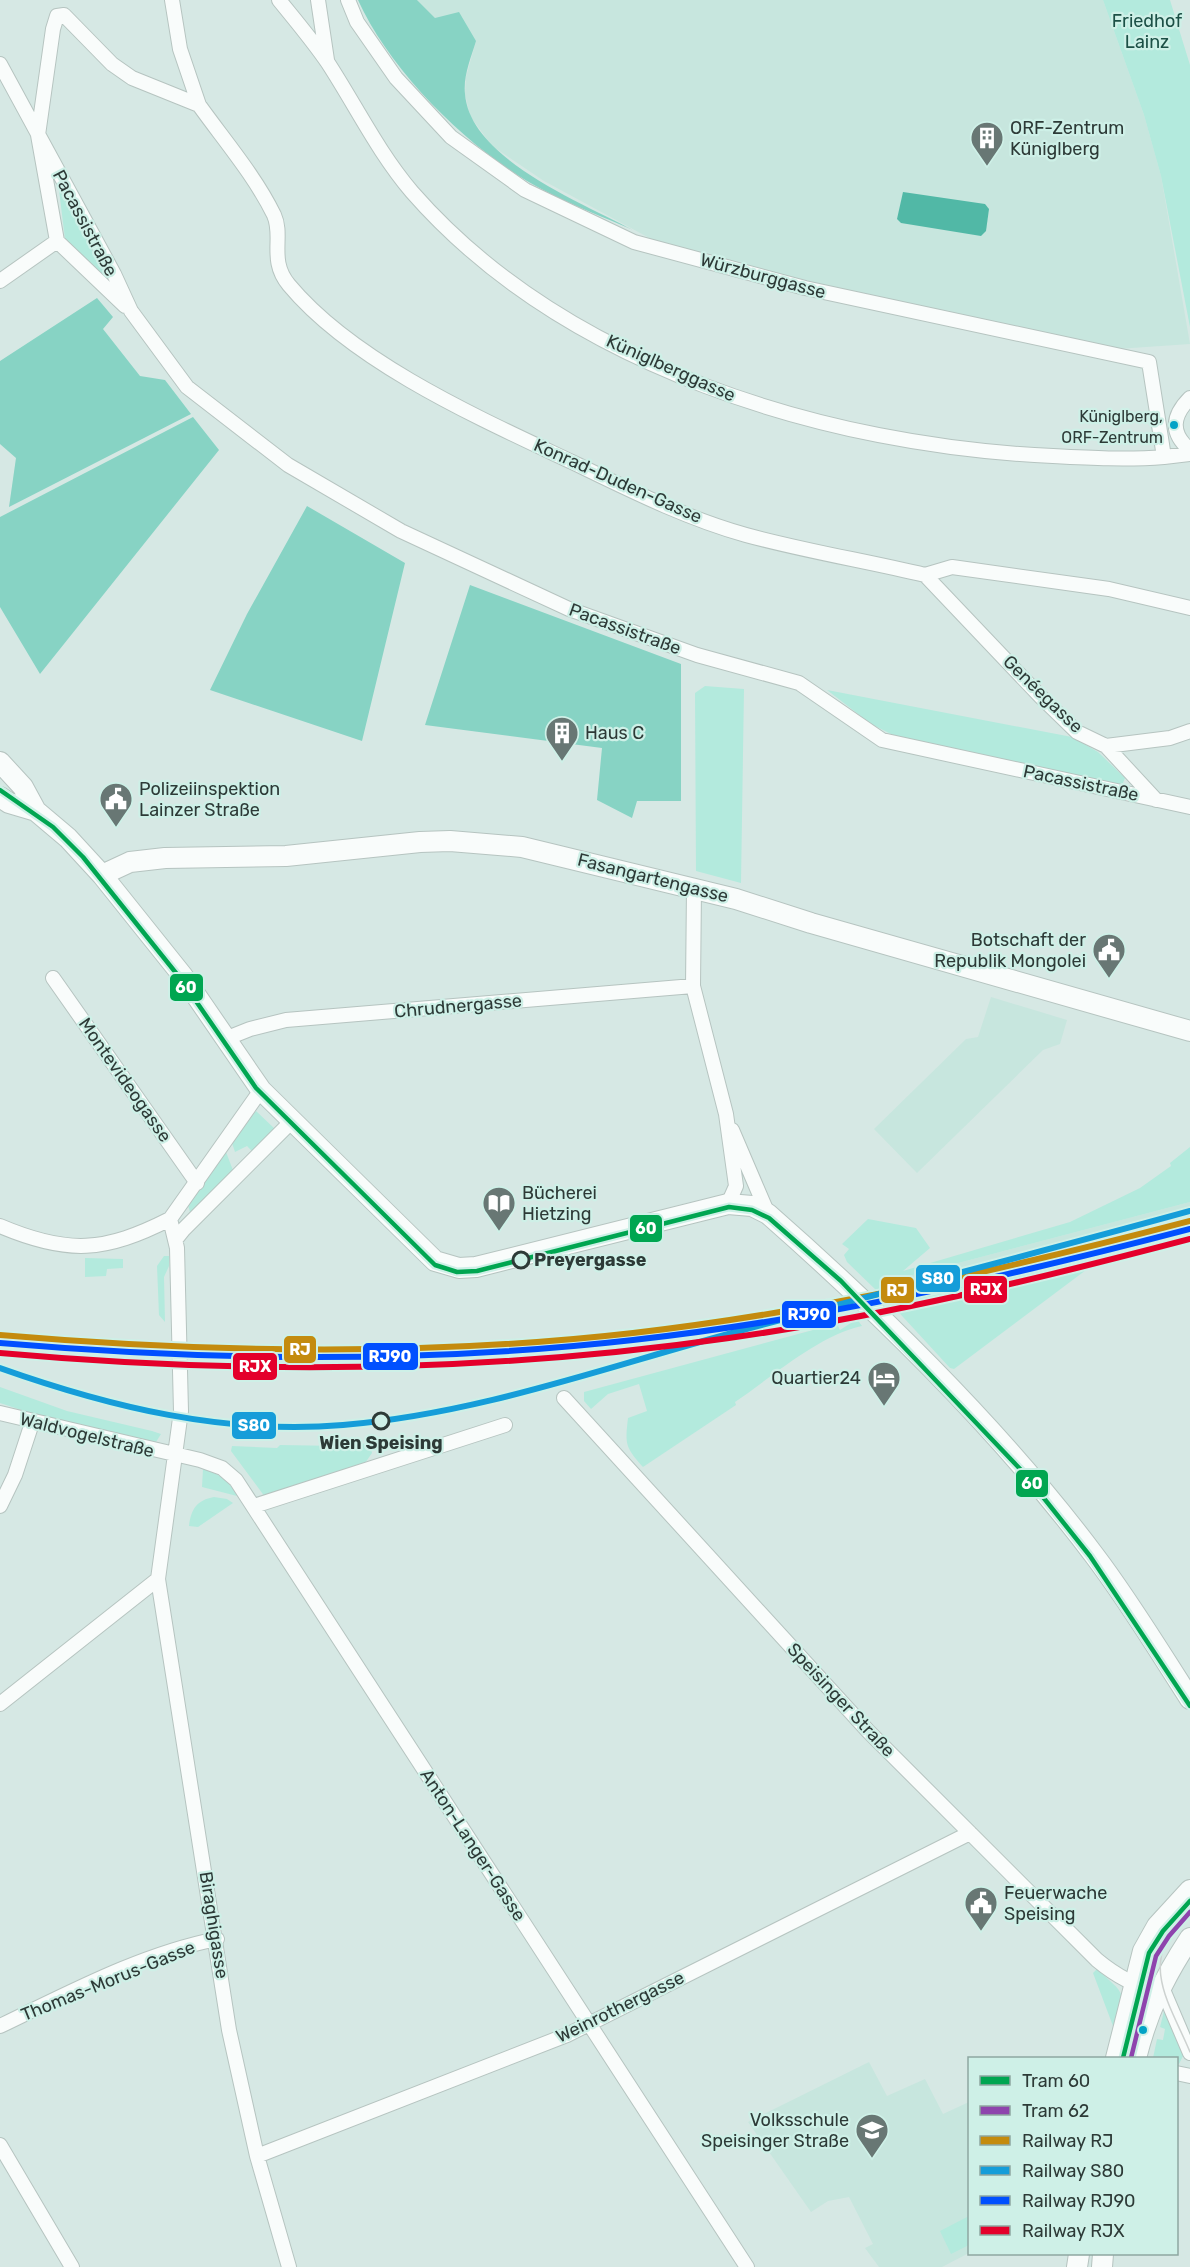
<svg xmlns="http://www.w3.org/2000/svg" width="1190" height="2267" font-family="Rubik,sans-serif">
<style>
.built{fill:#c7e6de}
.green{fill:#b3eadd}
.forest{fill:#87d3c4}
.water{fill:#51b8a6}
.lines{fill:none;stroke-linecap:round;stroke-linejoin:round}
.minor-casing{stroke:#b6c4c0;stroke-width:16}
.secondary-casing{stroke:#b6c4c0;stroke-width:22}
.minor{stroke:#f9fcfb;stroke-width:14}
.secondary{stroke:#f9fcfb;stroke-width:20}
.tram{stroke:#cdd2d0;stroke-width:1.5}
.rail{stroke:#cdd2d0;stroke-width:4.5}
.rail-1-casing{stroke:#cef0e7;stroke-width:10}
.rail-2-casing{stroke:#cef0e7;stroke-width:10}
.rail-3-casing{stroke:#cef0e7;stroke-width:10}
.rail-4-casing{stroke:#cef0e7;stroke-width:10}
.rail-1{stroke:#c48b0e;stroke-width:6}
.rail-2{stroke:#159dd9;stroke-width:6}
.rail-3{stroke:#0050ff;stroke-width:6}
.rail-4{stroke:#e4002b;stroke-width:6}
.tram-1-casing{stroke:#cef0e7;stroke-width:9}
.tram-2-casing{stroke:#cef0e7;stroke-width:9}
.tram-1{stroke:#00a651;stroke-width:4.5}
.tram-2{stroke:#8e44ad;stroke-width:4.5}
.bus-dot{fill:#02a3c6;stroke:#cef0e7;stroke-width:2}
.stop-dot{fill:#cef0e7;stroke:#2d3a37;stroke-width:3}
.labels{text-anchor:middle;dominant-baseline:central;stroke-width:4.5;stroke-linejoin:round;paint-order:stroke}
.bus-label{font-size:16px;fill:#2d3a37;stroke:#cef0e7;text-anchor:end}
.park-label{font-size:18px;fill:#1c5046;stroke:#cef0e7}
.poi-label{font-size:18px;fill:#2d3a37;stroke:#cef0e7;text-anchor:start}
.street-label{font-size:18px;fill:#2d3a37;stroke:#cef0e7}
.stop-label{font-size:18px;font-weight:bold;fill:#2d3a37;stroke:#cef0e7;text-anchor:start}
.line-badge{stroke:#cef0e7;stroke-width:2}
.badge-label{font-size:16px;text-anchor:middle;font-weight:bold;fill:#fff}
</style>
<rect width="100%" height="100%" fill="#d6e8e4"/>
<path class="built" d="M417 0H1103L1144 115 1161 176 1190 344 1117 349 1025 332 666 247 544 181 492 146 470 116 465 94 466 77 476 41 435 18Z
M991 997 1067 1020 1060 1044 1043 1050 917 1173 874 1129 966 1039 978 1037Z
M1190 1202V1230L892 1305 876 1290 892 1286 905 1277Z
M869 2062 887 2096 925 2079 943 2114 969 2102V2253L942 2267H879L865 2248 873 2244 849 2197 828 2201 811 2212 748 2122Z"/>
<path class="green" d="M1103 0H1170L1190 65V327L1161 176 1144 115Z
M59 190H63L107 272 102 274 65 239Z
M705 686 744 689 741 883 696 871 695 693Z
M827 690 1072 737 1098 752 1125 778 1123 783 1119 784 897 737 871 724Z
M256 1111 276 1130 254 1153 247 1146 235 1152 232 1143Z
M1190 1147V1202L905 1277 893 1285 876 1290 847 1262 844 1255 849 1249 842 1244 868 1219 916 1228 930 1248 903 1271 1070 1222 1140 1188 1171 1166 1170 1163Z
M226 1152 234 1173 190 1212 188 1205Z
M164 1256H169V1266L164 1277 165 1322 159 1315 157 1266Z
M1086 1256V1270L954 1369 950 1368 892 1305Z
M85 1258 123 1259V1268L107 1269 106 1276 85 1277Z
M851 1316 838 1326 840 1330 857 1319 862 1326C819 1335 772 1377 735 1402L736 1405 643 1467C625 1447 625 1444 628 1418L647 1411 639 1384 608 1394 591 1409 584 1401V1392L824 1327Z
M0 1387 67 1411 152 1431 161 1434 156 1442 79 1424 76 1428 0 1403Z
M370 1443 372 1453 363 1466 265 1497 231 1451 232 1446 277 1448 280 1445 341 1446Z
M203 1469C218 1472 231 1483 237 1496L202 1487Z
M214 1497 227 1499 233 1503 198 1527 189 1526C191 1509 197 1500 214 1497Z
M1097 1969C1122 1993 1130 1991 1113 2026L1093 1973Z
M1165 2007 1185 2052 1179 2064H1177L1176 2058H1153L1157 2039 1163 2040 1165 2029 1160 2027Z
M969 2216V2245L951 2254 940 2231Z"/>
<path class="forest" d="M358 0H417L435 18 459 12 476 41C471 58 463 76 465 94 470 159 583 203 633 230 604 217 573 206 545 191 473 154 391 73 358 0Z
M97 298 113 317 103 329 140 376 165 380 191 414 9 507 16 458 0 444V361Z
M193 417 219 450 40 674 0 607V517Z
M307 506 405 563 362 741 210 690 247 614Z
M470 585 681 664V801H637L632 818 597 800 602 748 425 725Z"/>
<path class="water" d="M903 192 985 204 989 209 986 231 981 236 901 223 897 219Z"/>
<g class="lines">
<g class="minor-casing">
<path id="minor" d="M279 0C296 21 313 41 328 63 356 106 378 152 412 192 565 367 827 446 1053 456 1090 458 1127 460 1164 457
M318 0 327 60
M348 0 357 22 396 78 451 137 525 190 634 242 805 288 1149 362 1164 457 1190 454
M0 64 114 274 131 311 187 387 288 465 401 531 569 609 697 655 799 683 882 740 1190 807
M199 105C224 140 255 176 274 215 284 237 268 260 289 285 354 363 481 419 572 462 628 489 685 518 746 535 805 551 866 561 925 575L952 567 1109 589 1190 608
M0 281 57 241
M125 306 57 241 38 135 53 29 57 16 64 15 112 64 132 78 199 105 180 49 172 0
M1190 398C1172 416 1170 433 1190 450
M925 575 1040 696 1077 732 1106 746 1170 738 1190 731
M1106 746 1156 800
M694 888 693 986 726 1114 736 1186 728 1204
M53 978 197 1183
M225 1039 250 1029 286 1020 693 986
M732 1130 768 1214
M0 1226C68 1255 105 1252 170 1219
M176 1239 184 1229 292 1121
M564 1398 868 1731 1097 1960C1115 1975 1134 1986 1157 1991
M0 1413 200 1460 222 1468 236 1480 747 2267
M0 1506 15 1475 32 1423
M254 1506 505 1425
M158 1579 229 2030 257 2156 289 2267
M0 1704 158 1579 181 1411 177 1248 170 1219 261 1090
M1161 1985 1190 2053
M0 2026C69 1993 141 1954 217 1939
M1176 2073 1190 2076
M0 2145 72 2267
M257 2156 567 2035 970 1833"/>
</g>
<g class="secondary-casing">
<path id="secondary" d="M0 762 23 787 36 811 68 838 102 875 182 975 261 1090 435 1261 459 1268 476 1267 728 1204 752 1206 768 1214C884 1316 1001 1431 1094 1555 1129 1601 1159 1651 1190 1699
M0 797 9 803 36 811
M102 875 130 862 165 858 286 856 420 842 450 841 522 847 736 899 811 923 1190 1031
M1116 2058 1143 1951 1157 1926 1190 1890
M1136 2058C1148 2011 1163 1979 1190 1938
M1077 2267 1079 2254
M1102 2267 1103 2254"/>
</g>
<use href="#minor" class="minor"/>
<use href="#secondary" class="secondary"/>
<path class="tram" d="M1179 1922C1140 1966 1171 2006 1190 2052"/>
<path class="rail" d="M1187 1223 1190 1222
M1127 1229 1190 1212"/>
<g class="rail-1-casing">
<path id="rail-1" d="M0 1335C211 1353 423 1357 633 1333 822 1311 1007 1269 1190 1221"/>
</g>
<g class="rail-2-casing">
<path id="rail-2" d="M0 1368C110 1407 225 1435 343 1425 477 1414 603 1368 732 1333 884 1292 1038 1253 1190 1211"/>
</g>
<g class="rail-3-casing">
<path id="rail-3" d="M0 1343C211 1361 422 1364 633 1340 822 1319 1007 1277 1190 1229"/>
</g>
<g class="rail-4-casing">
<path id="rail-4" d="M0 1353C244 1375 487 1373 729 1338 885 1316 1038 1279 1190 1239"/>
</g>
<use href="#rail-1" class="rail-1"/>
<use href="#rail-2" class="rail-2"/>
<use href="#rail-3" class="rail-3"/>
<use href="#rail-4" class="rail-4"/>
<g class="tram-1-casing">
<path id="tram-1" d="M0 790 53 827 83 857 180 978 256 1088 435 1265 457 1272 477 1271 729 1207 752 1210 769 1218 841 1281 1023 1472 1090 1556 1190 1706
M1123 2058 1149 1953 1163 1931 1190 1901"/>
</g>
<g class="tram-2-casing">
<path id="tram-2" d="M1131 2058 1156 1956 1169 1936 1190 1912"/>
</g>
<use href="#tram-1" class="tram-1"/>
<use href="#tram-2" class="tram-2"/>
</g>
<defs>
<g id="building-pin" transform="scale(1.725)"><path d="M0 17L-7.5 6A9.5 9.5 0 1 1 7.5 6Z" fill="#687774" stroke="#cef0e7"/><path d="M-4-6H4V6H1V3H-1V6H-4ZM-2.5-4.3h1.7v1.8h-1.7ZM.8-4.3h1.7v1.8H.8ZM-2.5-1h1.7V.8h-1.7ZM.8-1h1.7V.8H.8Z" fill="#fff"/></g>
<g id="civic-pin" transform="scale(1.725)"><path d="M0 17L-7.5 6A9.5 9.5 0 1 1 7.5 6Z" fill="#687774" stroke="#cef0e7"/><path d="M-.6-6.5H3V-4.5H.6V-3L4-1V1h2V6H-6V1h2V-1L-.6-3ZM-1.2 2.5V6h2.4V2.5Z" fill="#fff"/></g>
<g id="library-pin" transform="scale(1.725)"><path d="M0 17L-7.5 6A9.5 9.5 0 1 1 7.5 6Z" fill="#687774" stroke="#cef0e7"/><path d="M-6-4Q-3-5.5-.7-3.5V5Q-3 3-6 4ZM6-4Q3-5.5 .7-3.5V5Q3 3 6 4Z" fill="#fff"/></g>
<g id="hotel-pin" transform="scale(1.725)"><path d="M0 17L-7.5 6A9.5 9.5 0 1 1 7.5 6Z" fill="#687774" stroke="#cef0e7"/><path d="M-6-4.5h1.5V1H6V5H4.5V3h-9V5H-6ZM-4 0a1.8 1.8 0 1 1 3.6 0ZM.5 0V-2.5h3Q6-2.5 6 0Z" fill="#fff"/></g>
<g id="school-pin" transform="scale(1.725)"><path d="M0 17L-7.5 6A9.5 9.5 0 1 1 7.5 6Z" fill="#687774" stroke="#cef0e7"/><path d="M0-5L7-2L0 1L-7-2ZM-4 1L0 2.5L4 1V4Q0 6-4 4Z" fill="#fff"/></g>
</defs>
<g fill-rule="evenodd">
<use href="#building-pin" x="987" y="138"/>
<use href="#building-pin" x="562" y="733"/>
<use href="#civic-pin" x="116" y="799"/>
<use href="#civic-pin" x="1109" y="950"/>
<use href="#library-pin" x="499" y="1203"/>
<use href="#hotel-pin" x="884" y="1378"/>
<use href="#civic-pin" x="981" y="1903"/>
<use href="#school-pin" x="872" y="2130"/>
</g>
<g class="bus-dot">
<circle cx="1174" cy="425" r="5"/>
<circle cx="1143" cy="2030" r="5"/>
</g>
<g class="stop-dot">
<circle cx="521" cy="1260" r="8"/>
<circle cx="381" cy="1421" r="8"/>
</g>
<g class="labels">
<g class="bus-label">
<text x="1163" y="416">Küniglberg,<tspan x="1163" dy="21">ORF-Zentrum</tspan></text>
</g>
<g class="park-label">
<text x="1147" y="21">Friedhof<tspan x="1147" dy="21">Lainz</tspan></text>
</g>
<g class="poi-label">
<text x="1010" y="128">ORF-Zentrum<tspan x="1010" dy="21">Küniglberg</tspan></text>
<text x="585" y="733">Haus C</text>
<text x="139" y="789">Polizeiinspektion<tspan x="139" dy="21">Lainzer Straße</tspan></text>
<text x="1086" y="940" text-anchor="end">Botschaft der<tspan x="1086" dy="21">Republik Mongolei</tspan></text>
<text x="522" y="1193">Bücherei<tspan x="522" dy="21">Hietzing</tspan></text>
<text x="861" y="1378" text-anchor="end">Quartier24</text>
<text x="1004" y="1893">Feuerwache<tspan x="1004" dy="21">Speising</tspan></text>
<text x="849" y="2120" text-anchor="end">Volksschule<tspan x="849" dy="21">Speisinger Straße</tspan></text>
</g>
<g class="street-label">
<text transform="translate(85 223) rotate(62)">Pacassistraße</text>
<text transform="translate(763 276) rotate(15)">Würzburggasse</text>
<text transform="translate(671 368) rotate(24)">Küniglberggasse</text>
<text transform="translate(618 481) rotate(24)">Konrad-Duden-Gasse</text>
<text transform="translate(625 629) rotate(20)">Pacassistraße</text>
<text transform="translate(1043 694) rotate(44)">Genéegasse</text>
<text transform="translate(1081 783) rotate(12)">Pacassistraße</text>
<text transform="translate(653 878) rotate(14)">Fasangartengasse</text>
<text transform="translate(458 1006) rotate(-5)">Chrudnergasse</text>
<text transform="translate(125 1080) rotate(55)">Montevideogasse</text>
<text transform="translate(87 1435) rotate(14)">Waldvogelstraße</text>
<text transform="translate(841 1700) rotate(47)">Speisinger Straße</text>
<text transform="translate(473 1845) rotate(57)">Anton-Langer-Gasse</text>
<text transform="translate(214 1925) rotate(81)">Biraghigasse</text>
<text transform="translate(108 1981) rotate(-22)">Thomas-Morus-Gasse</text>
<text transform="translate(620 2007) rotate(-26)">Weinrothergasse</text>
</g>
<g class="stop-label">
<text x="534" y="1260">Preyergasse</text>
<text x="381" y="1443" text-anchor="middle">Wien Speising</text>
</g>
</g>
<g class="line-badge">
<rect x="169" y="973" width="35" height="29" rx="6" fill="#00a651"/>
<rect x="629" y="1214" width="34" height="29" rx="6" fill="#00a651"/>
<rect x="915" y="1264" width="46" height="29" rx="6" fill="#159dd9"/>
<rect x="963" y="1275" width="45" height="29" rx="6" fill="#e4002b"/>
<rect x="880" y="1276" width="35" height="28" rx="6" fill="#c48b0e"/>
<rect x="781" y="1300" width="56" height="29" rx="6" fill="#0050ff"/>
<rect x="283" y="1335" width="34" height="29" rx="6" fill="#c48b0e"/>
<rect x="362" y="1342" width="57" height="29" rx="6" fill="#0050ff"/>
<rect x="232" y="1352" width="46" height="29" rx="6" fill="#e4002b"/>
<rect x="231" y="1411" width="46" height="29" rx="6" fill="#159dd9"/>
<rect x="1015" y="1469" width="34" height="29" rx="6" fill="#00a651"/>
</g>
<g class="badge-label">
<text x="186" y="993">60</text>
<text x="646" y="1234">60</text>
<text x="938" y="1284">S80</text>
<text x="986" y="1295">RJX</text>
<text x="897" y="1296">RJ</text>
<text x="809" y="1320">RJ90</text>
<text x="300" y="1355">RJ</text>
<text x="390" y="1362">RJ90</text>
<text x="255" y="1372">RJX</text>
<text x="254" y="1431">S80</text>
<text x="1032" y="1489">60</text>
</g>
<rect x="968" y="2057" width="210" height="198" fill="#cef0e7" stroke="#8ea7a1" stroke-width="1.5"/>
<rect x="980" y="2076" width="30" height="9" fill="#00a651" stroke="#8ea7a1" stroke-width="1.5"/>
<text x="1022" y="2087" font-size="18" fill="#2d3a37">Tram 60</text>
<rect x="980" y="2106" width="30" height="9" fill="#8e44ad" stroke="#8ea7a1" stroke-width="1.5"/>
<text x="1022" y="2117" font-size="18" fill="#2d3a37">Tram 62</text>
<rect x="980" y="2136" width="30" height="9" fill="#c48b0e" stroke="#8ea7a1" stroke-width="1.5"/>
<text x="1022" y="2147" font-size="18" fill="#2d3a37">Railway RJ</text>
<rect x="980" y="2166" width="30" height="9" fill="#159dd9" stroke="#8ea7a1" stroke-width="1.5"/>
<text x="1022" y="2177" font-size="18" fill="#2d3a37">Railway S80</text>
<rect x="980" y="2196" width="30" height="9" fill="#0050ff" stroke="#8ea7a1" stroke-width="1.5"/>
<text x="1022" y="2207" font-size="18" fill="#2d3a37">Railway RJ90</text>
<rect x="980" y="2226" width="30" height="9" fill="#e4002b" stroke="#8ea7a1" stroke-width="1.5"/>
<text x="1022" y="2237" font-size="18" fill="#2d3a37">Railway RJX</text>
</svg>
